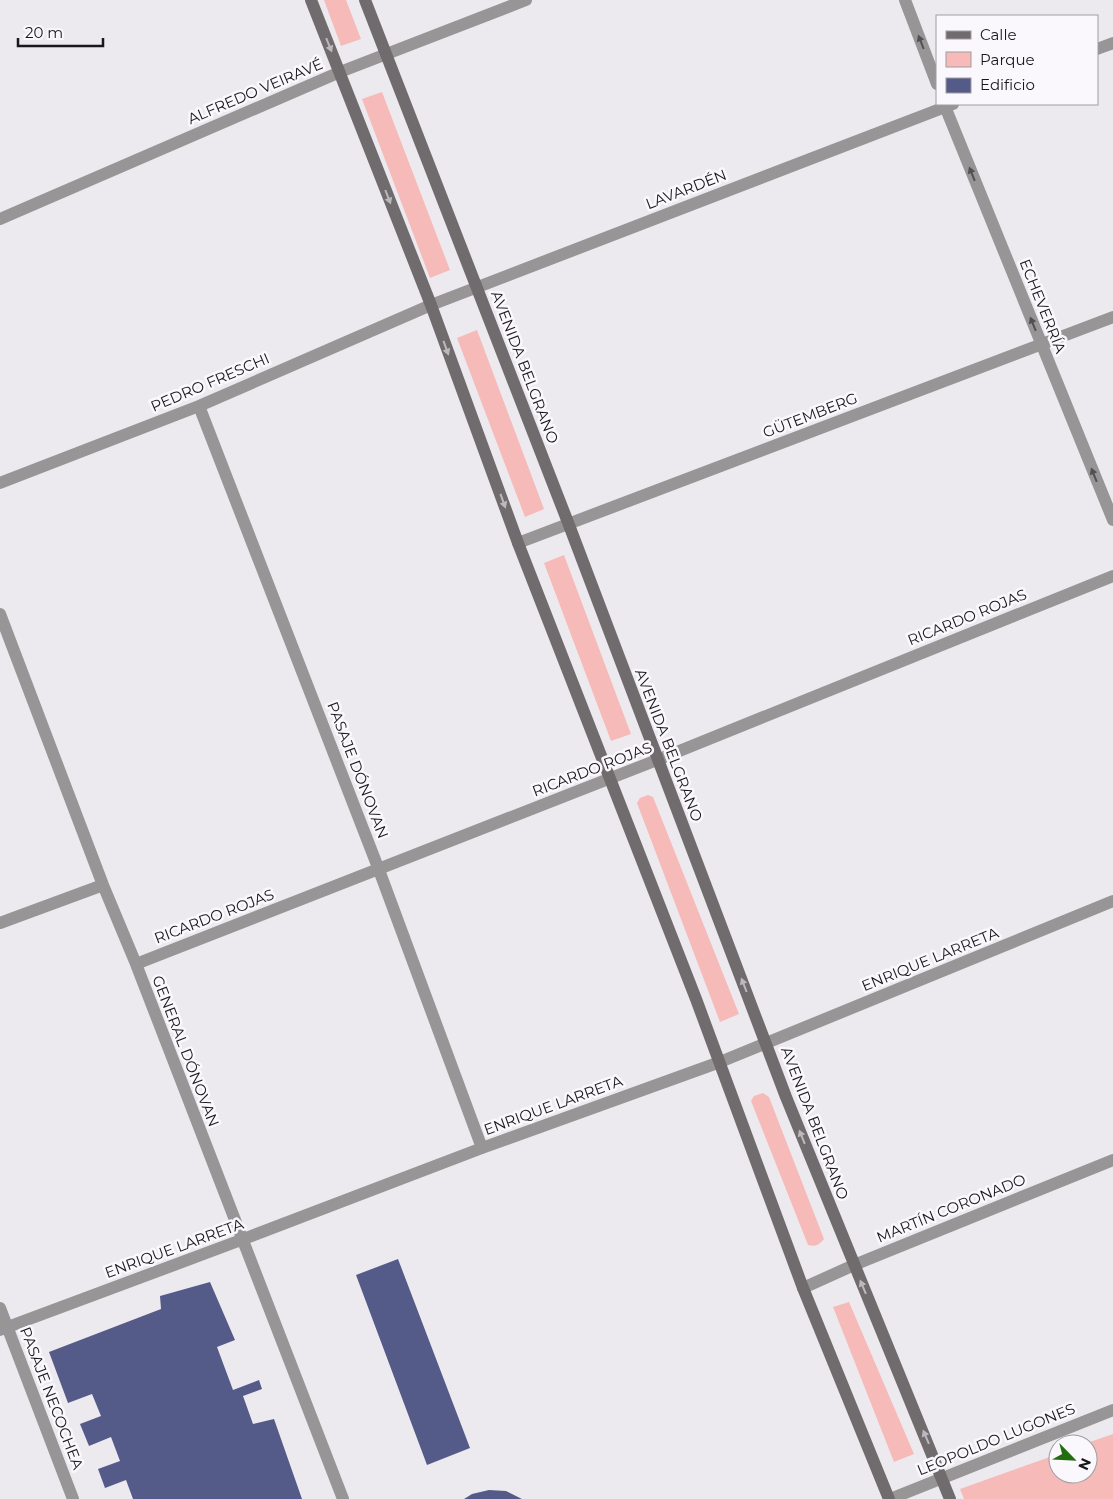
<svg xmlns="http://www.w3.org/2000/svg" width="1113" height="1499" font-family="Montserrat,sans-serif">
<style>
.green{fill:#f6bab9}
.building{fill:#555b89}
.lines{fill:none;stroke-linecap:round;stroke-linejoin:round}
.minor{stroke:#989596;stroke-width:12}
.tertiary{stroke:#989596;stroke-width:12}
.secondary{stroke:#706c6e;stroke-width:12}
.oneway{fill:#525051}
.oneway2{fill:#bcb8bd}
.labels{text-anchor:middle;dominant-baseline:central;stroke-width:5;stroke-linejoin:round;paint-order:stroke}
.street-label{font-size:15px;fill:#181719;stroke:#faf7fd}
</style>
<rect width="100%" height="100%" fill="#edeaef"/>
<path class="green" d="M324 0H346L361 39 341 46Z
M382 92 450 270 430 278 362 99Z
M477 330 544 509 525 517 457 338Z
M564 555 631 734 611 741 544 563Z
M648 795 653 797 739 1014 720 1022 637 803 640 798Z
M763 1093 769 1097 824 1239C819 1245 816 1247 808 1245L751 1101 754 1096Z
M849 1302 914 1454 894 1462 833 1307Z
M1113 1434V1499H964L960 1489 1058 1454V1474H1088V1444H1084Z"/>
<path class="building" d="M398 1259 470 1448 427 1465 356 1275Z
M210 1282 235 1340 217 1347 233 1390 259 1380 262 1389 243 1396 253 1424 274 1419 302 1499H133L126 1480 105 1488 98 1469 120 1461 111 1437 89 1446 80 1424 101 1416 92 1394 68 1403 49 1352 161 1309 160 1296Z
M489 1490 506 1491 522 1499H464L472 1494Z"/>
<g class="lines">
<path class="minor" d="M905 0 937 84
M944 104 1113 520
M0 219 340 72 526 0
M199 406 379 870 482 1148
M0 483 199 406 431 305
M518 543 1113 317
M0 614 103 885 136 964 343 1499
M0 923 103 885
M136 964 657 760 1113 576
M803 1288 854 1265 1113 1160
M0 1308 73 1499
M0 1330 241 1240 482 1148 720 1062 1113 901
M890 1499 1113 1410"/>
<path class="tertiary" d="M1097 49 1113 43
M431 305 953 104"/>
<path class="secondary" d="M311 0 431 305 518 543 696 999 803 1288 889 1499
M365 0 569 525 786 1097 950 1499"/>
</g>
<defs><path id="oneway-solid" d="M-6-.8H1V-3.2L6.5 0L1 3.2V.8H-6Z" transform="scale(1.25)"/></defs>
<g class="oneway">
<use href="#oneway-solid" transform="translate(921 42) rotate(-111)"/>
<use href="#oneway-solid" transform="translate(972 174) rotate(-112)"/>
<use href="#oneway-solid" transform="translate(1033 324) rotate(-112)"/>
<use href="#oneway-solid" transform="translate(1094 475) rotate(-112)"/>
</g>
<g class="oneway2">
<use href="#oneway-solid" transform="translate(329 45) rotate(68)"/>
<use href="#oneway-solid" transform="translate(388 197) rotate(69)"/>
<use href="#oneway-solid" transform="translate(446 348) rotate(70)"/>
<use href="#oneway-solid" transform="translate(503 501) rotate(70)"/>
<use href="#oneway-solid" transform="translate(744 985) rotate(-111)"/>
<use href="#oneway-solid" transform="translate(802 1137) rotate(-112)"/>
<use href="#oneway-solid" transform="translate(863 1287) rotate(-113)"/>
<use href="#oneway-solid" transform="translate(926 1437) rotate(-113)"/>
</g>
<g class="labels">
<g class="street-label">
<text transform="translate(255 91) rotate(-23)">ALFREDO VEIRAVÉ</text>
<text transform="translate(686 189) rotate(-21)">LAVARDÉN</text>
<text transform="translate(1043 306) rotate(68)">ECHEVERRÍA</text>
<text transform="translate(525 367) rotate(69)">AVENIDA BELGRANO</text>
<text transform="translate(210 382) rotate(-23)">PEDRO FRESCHI</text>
<text transform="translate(810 415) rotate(-21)">GÜTEMBERG</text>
<text transform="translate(967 617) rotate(-22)">RICARDO ROJAS</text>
<text transform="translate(669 745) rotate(69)">AVENIDA BELGRANO</text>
<text transform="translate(592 769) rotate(-21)">RICARDO ROJAS</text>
<text transform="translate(358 770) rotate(69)">PASAJE DÓNOVAN</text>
<text transform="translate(214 916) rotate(-21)">RICARDO ROJAS</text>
<text transform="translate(930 959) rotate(-22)">ENRIQUE LARRETA</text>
<text transform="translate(186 1051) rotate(69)">GENERAL DÓNOVAN</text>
<text transform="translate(553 1105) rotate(-20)">ENRIQUE LARRETA</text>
<text transform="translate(815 1123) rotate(69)">AVENIDA BELGRANO</text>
<text transform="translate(951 1208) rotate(-22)">MARTÍN CORONADO</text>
<text transform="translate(174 1248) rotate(-20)">ENRIQUE LARRETA</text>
<text transform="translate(52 1398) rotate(69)">PASAJE NECOCHEA</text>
<text transform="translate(996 1439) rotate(-22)">LEOPOLDO LUGONES</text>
</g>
</g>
<rect x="936" y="15" width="162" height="90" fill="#faf7fd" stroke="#a09da2"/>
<rect x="946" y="31" width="25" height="8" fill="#706c6e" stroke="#a09da2"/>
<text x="980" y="40" font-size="15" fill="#181719">Calle</text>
<rect x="946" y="52" width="25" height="15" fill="#f6bab9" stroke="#a09da2"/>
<text x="980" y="65" font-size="15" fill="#181719">Parque</text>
<rect x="946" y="78" width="25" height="15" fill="#555b89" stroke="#a09da2"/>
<text x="980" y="90" font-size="15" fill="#181719">Edificio</text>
<g transform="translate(1073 1459) rotate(114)"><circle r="24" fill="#faf7fd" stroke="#a09da2"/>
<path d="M0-4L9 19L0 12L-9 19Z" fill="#226d0e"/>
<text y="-8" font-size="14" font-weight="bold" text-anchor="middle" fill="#181719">N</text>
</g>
<path d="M18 38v8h85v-8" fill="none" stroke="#181719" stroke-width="2.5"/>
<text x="25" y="38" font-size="15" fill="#181719" stroke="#faf7fd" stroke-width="4" paint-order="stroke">20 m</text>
</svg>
